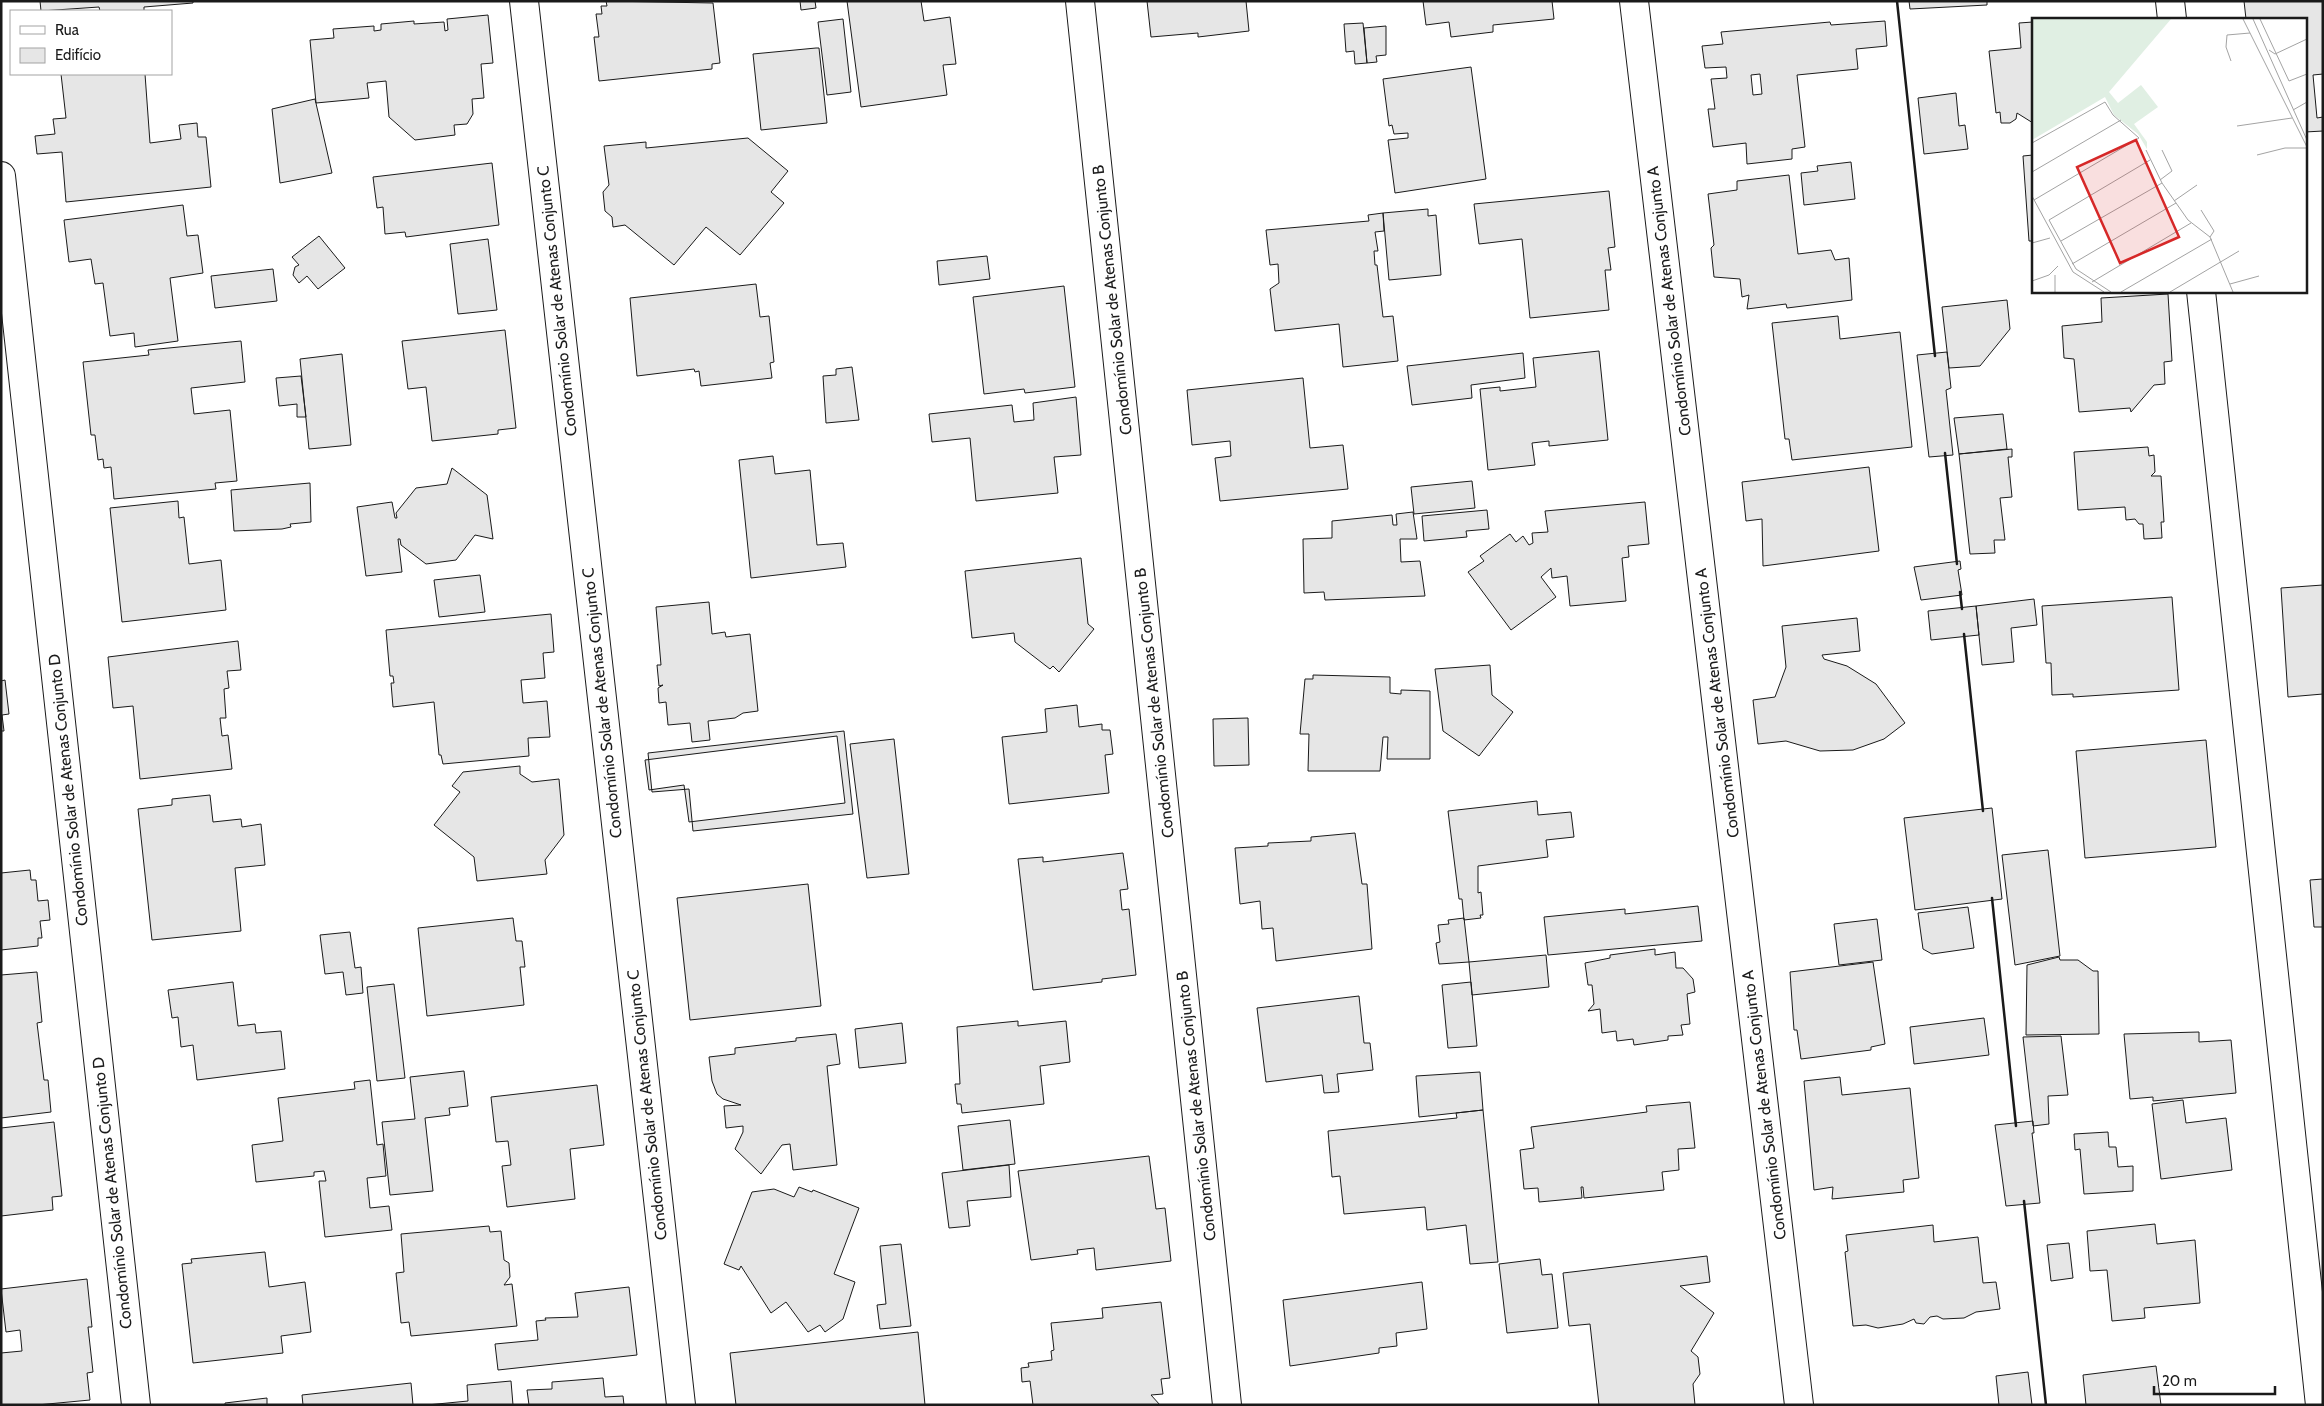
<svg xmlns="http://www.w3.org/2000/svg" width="2324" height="1406" font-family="Cabin,sans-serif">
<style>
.building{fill:#e6e6e6;stroke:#1a1a1a;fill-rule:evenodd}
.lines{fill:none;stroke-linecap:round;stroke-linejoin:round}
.street-casing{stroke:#1a1a1a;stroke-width:30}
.street{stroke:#fff;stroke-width:28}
.wall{stroke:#1a1a1a;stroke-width:2.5}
.labels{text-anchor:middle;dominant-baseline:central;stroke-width:4;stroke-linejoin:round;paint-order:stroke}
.street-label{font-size:16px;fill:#1a1a1a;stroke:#fff}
.inset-road{fill:none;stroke:#a3a3a3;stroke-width:1}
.view{fill:#d62828;fill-opacity:0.15;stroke:#d62828;stroke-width:2.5}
.inset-edge{fill:none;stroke:#1a1a1a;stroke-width:2.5}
</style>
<rect width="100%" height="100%" fill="#fff"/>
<path class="building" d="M40 1H193V3L144 7V11H100L99 7 41 11Z
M606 1 713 3 720 63 712 64V69L599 81 594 37H599L596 14H602L601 6H607Z
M800 1H815L816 8 801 10Z
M847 1H921L924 21 950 17 956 64 943 65 947 95 861 107Z
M1147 1H1246L1249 31 1198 37V33L1151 37Z
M1423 1H1552L1554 19 1493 25V32L1451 37 1449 22 1426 25Z
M1909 1H1987V5L1910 9Z
M2244 1H2323V74L2313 75 2317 118 2323 117V131L2305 132V19H2246Z
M488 15 493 63 481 64 484 98 472 99 473 114 467 124 454 125 455 135 415 140 389 117 386 81 367 83 369 98 316 103 310 40 334 38 333 29 374 26V31L381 30V24L414 21V24L444 22 445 31 448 30 447 19Z
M843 19 851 92 827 95 818 22Z
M1885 21 1887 46 1856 49 1858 69 1797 75 1805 147 1792 149V159L1747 164 1746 143 1713 147 1708 109H1715L1711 79 1727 78 1726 67 1705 68 1702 46 1723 44 1721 32 1830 22 1831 25ZM1760 74 1762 94 1753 95 1751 75Z
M2033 22V123L2017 113 2016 119 2010 123H2001L2000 112 1996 113 1989 51 2021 48 2019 23Z
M1363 23 1367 63 1355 64 1354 51 1346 52 1344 24Z
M1386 26V55L1376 56 1377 62 1367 63 1364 28Z
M816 48H819L827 123 761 130 753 54Z
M1471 67 1486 179 1395 193 1388 140 1408 138V133L1394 134 1392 125 1389 126 1383 79Z
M61 74H145L150 143 181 139 179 125 197 123 198 137H206L211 187 66 202 62 152 37 154 35 136 55 134 53 119 66 118Z
M1956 93 1959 126 1965 125 1968 149 1924 154 1918 98Z
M315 99 332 173 280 183 272 109Z
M748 138 788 171 771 192 784 203 740 255 706 227 674 265 625 225 613 227 612 217 605 211 603 192 609 185 604 146 646 142V148Z
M2033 155V241H2029L2023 156Z
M1851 162 1855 199 1804 205 1801 173 1818 171 1817 166Z
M492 163 499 225 406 237 405 232 385 234 383 207 377 208 373 177Z
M1789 175 1798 254 1831 250 1835 260 1849 258 1852 300 1787 308 1786 304 1747 309 1749 295 1742 297 1740 279 1714 277 1711 248 1714 245 1708 194 1737 190V181Z
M1609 191 1615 247 1608 248 1611 270H1605L1609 310 1530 318 1522 239 1479 244 1474 204Z
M183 205 187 236 198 235 203 273 170 278 178 341 135 347 134 333 110 336 103 283 95 284 91 259 69 262 64 220Z
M1428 209V216L1436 215 1441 275 1389 280 1383 213Z
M1383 213 1384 231 1375 232 1378 251H1374L1375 265H1377L1383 317 1393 316 1398 361 1343 367 1339 324 1275 331 1270 289 1279 283 1278 264 1270 265 1266 230 1369 221 1368 215Z
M319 236 345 268 318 289 307 276 299 283 293 275 295 267 299 265 292 257Z
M488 239 497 310 458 314 450 244Z
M987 256 990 279 939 285 937 261Z
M273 269 277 301 215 308 211 276Z
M756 284 760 317 769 316 774 362 770 363 772 378 701 386 699 371 695 372 694 369 637 376 630 298Z
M1064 286 1075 387 1025 393 1024 389 984 394 973 297Z
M2168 294 2172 361 2164 362 2165 384 2154 385 2131 412 2130 408 2079 412 2074 359 2064 358 2062 326 2102 322 2101 298Z
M2007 300 2010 329 1980 366 1949 368 1942 307Z
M1838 316 1840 339 1900 332 1912 447 1792 460 1789 439H1785L1772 323Z
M505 330 516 428 498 430V434L432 441 426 387 408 389 402 341Z
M241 341 245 382 191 388 194 414 230 410 237 481 215 483 216 489 114 499 111 467 104 468 103 459 98 460 95 435H91L83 362 149 355 148 350Z
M1599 351 1608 440 1549 446V441L1532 443 1535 465 1488 470 1480 389 1500 387V391L1536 387 1533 358Z
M1947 352 1951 388 1946 390 1953 455 1929 457 1917 355Z
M1523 353 1525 378 1471 385 1472 398 1412 405 1407 366Z
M342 354 351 445 309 449 300 359Z
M852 367 859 420 826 423 823 376 836 375V369Z
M301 376 306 417H297V404L279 406 276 378Z
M1303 378 1310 448 1343 445 1348 489 1220 501 1215 458 1231 456 1230 441 1192 445 1187 390Z
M1076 397 1081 455 1054 457 1058 493 976 501 970 438 932 442 929 414 1012 405 1014 422 1034 420 1033 403Z
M2003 414 2007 449 1959 454 1954 418Z
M2148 447 2149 456 2154 455 2155 472 2151 476H2161L2164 522H2161L2162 538 2144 539 2143 524H2139L2135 519 2126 520 2125 507 2078 510 2074 452Z
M2012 449V457H2008L2012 497 2000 498 2005 540H1994L1995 553 1970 554 1959 454Z
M773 456 775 474 810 470 817 545 843 543 846 567 751 578 739 460Z
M1869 467 1879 551 1763 566 1762 519 1746 521 1742 482Z
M452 468 487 495 493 539 475 535 456 560 426 564 401 545 400 539H398L402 572 366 576 357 507 392 502 395 518H397L396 513 416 488 447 484Z
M1472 481 1475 508 1414 514 1411 487Z
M310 483 311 522 290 524 291 527 282 529 234 531 231 490Z
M178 501 179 518 184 517 189 564 221 560 226 610 122 622 110 508Z
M1645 502 1649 544 1628 546 1629 557 1622 558 1626 601 1570 606 1567 576 1552 578 1551 568 1541 577 1556 597 1511 630 1468 572 1484 561 1480 556 1510 534 1516 542 1523 536 1529 545 1533 543 1532 533 1548 532 1545 511Z
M1487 510 1489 529 1466 531 1467 537 1424 541 1422 516Z
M1413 512 1417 539H1400L1401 562 1420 561 1425 596 1325 600 1324 592 1304 593 1303 539 1332 538V521L1392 515 1393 525H1397L1396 514Z
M1081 558 1088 624 1094 629 1059 672 1053 666 1050 669 1015 642 1014 633 972 638 965 571Z
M1960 561 1961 569 1958 570 1962 595 1921 600 1914 567Z
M480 575 485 612 439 617 434 580Z
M2323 585V694L2288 697 2281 588Z
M2172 597 2179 690 2073 697V694L2052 695 2051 663H2046L2042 606Z
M2034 599 2037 625 2011 628 2014 662 1982 665 1976 606Z
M709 602 712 634 725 632 726 637 750 634 758 711 743 713 735 718 708 721 710 740 692 742 690 723 668 725 666 702 659 703 658 688 663 685 659 686 657 665H661L656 607Z
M1976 606 1979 635 1931 640 1928 611Z
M551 614 554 652 543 653 545 678 521 680 523 703 547 701 550 737 528 738 529 756 443 764 441 755H439L434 702 393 707 391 683H394L393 676H390L386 630Z
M1857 618 1860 651 1822 655 1824 659 1847 666 1876 684 1905 723 1884 739 1853 750 1820 751 1786 741 1758 744 1753 700 1775 697 1786 667 1782 626Z
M238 641 241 670 227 671 229 688 224 689 226 718H220L222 736 228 735 232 769 140 779 133 706 113 708 108 657Z
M1490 665 1492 695 1513 712 1479 756 1443 731 1435 669Z
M1313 675 1390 677V693L1401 694V690L1430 691V759H1387L1388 737H1383L1380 771H1308L1309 734H1300L1305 679H1313Z
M5 680 9 714 2 715 4 731H1V681Z
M1077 705 1079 727 1102 724V730H1110L1113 754 1105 755 1109 793 1009 804 1002 737 1047 732 1045 709Z
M1248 718 1249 765 1214 766 1213 719Z
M844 731 853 814 693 831 689 789 652 792 648 753Z
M837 736 845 803 689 822 684 785 649 790 645 760Z
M894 739 909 874 867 878 850 744Z
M2206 740 2216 847 2085 858 2076 751Z
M520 766V774L532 782 559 779 564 835 545 860 547 874 477 881 474 857 434 825 460 792 452 786 463 772Z
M210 795 213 822 241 819 242 827 261 824 265 865 235 868 241 931 152 940 138 809 172 805V799Z
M1537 801 1538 815 1571 812 1574 837 1546 840 1548 857 1478 866V893L1481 892 1483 915H1480L1481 918 1464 920 1462 899H1459L1448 811Z
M1992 808 2002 899 1915 910 1904 818Z
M1355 833 1362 884H1367L1372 949 1276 961 1273 928 1262 929 1260 901 1240 904 1235 848 1268 846V843L1311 841V837Z
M2048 850 2060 956 2015 965 2002 855Z
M1123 853 1128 889 1120 890 1122 910 1129 909 1136 975 1102 979V982L1033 990 1018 859 1043 857V862Z
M30 870 31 880H36L38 901 48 900 50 920 40 921 42 938H38V946L1 950V873Z
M2323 879V927H2314L2310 880Z
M808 884 821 1006 690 1020 677 898Z
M1698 906 1702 941 1548 955 1544 917 1625 909V914Z
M1968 907 1974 948 1932 954 1923 949 1918 913Z
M513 918 516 941H522L525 967H520L524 1005 427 1016 418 928Z
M1464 918 1469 962 1439 964 1436 943 1440 942 1438 925 1449 924 1448 920Z
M1877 919 1882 960 1839 965 1834 924Z
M350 932 355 968 361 967 363 993 346 995 343 972 325 974 320 935Z
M1655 949V955L1675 952 1676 968H1683L1693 979 1695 992 1687 994 1690 1024 1681 1025 1683 1035 1668 1036V1040L1634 1045 1633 1039 1617 1041 1616 1031 1602 1033 1600 1009 1588 1011 1594 1004 1592 985H1588L1585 963 1610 958V955Z
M1546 955 1549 987 1472 995 1469 962Z
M2059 957 2060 960H2078L2093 971H2098L2099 1034 2026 1035 2027 965Z
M1873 962 1885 1044 1871 1047V1050L1801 1059 1797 1030H1794L1790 972Z
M37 972 42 1022 37 1023 44 1080H48L51 1112 1 1118V975Z
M233 982 238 1026 255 1024 256 1033 281 1031 285 1069 197 1080 193 1045 181 1047 178 1017 172 1018 168 990Z
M1471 982 1477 1046 1448 1048 1442 985Z
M394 984 405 1078 377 1081 367 987Z
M1359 996 1364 1043H1370L1373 1070 1337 1074 1339 1092 1324 1093 1322 1075 1266 1082 1257 1008Z
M1984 1018 1989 1055 1914 1064 1910 1027Z
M1018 1021V1026L1066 1021 1070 1062 1040 1066 1044 1104 962 1113 961 1104H957L955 1084H960L957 1027Z
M902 1023 906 1063 859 1068 855 1029Z
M2199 1032V1042L2231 1040 2236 1093 2153 1101V1097L2130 1099 2124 1034Z
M836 1034 840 1064 827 1066 837 1165 793 1170 790 1144 782 1145 761 1174 735 1149 743 1132V1126L726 1128 724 1106 741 1105 723 1099 717 1094 712 1081 709 1057 735 1054V1048L796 1041V1038Z
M2061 1036 2068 1095 2048 1096 2049 1124 2033 1126 2023 1037Z
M464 1071 468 1106 449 1108 450 1115 425 1118 433 1191 390 1195 382 1122 415 1119 410 1077Z
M1480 1072 1483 1110 1419 1117 1416 1076Z
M1840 1077 1842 1095 1910 1088 1919 1178 1903 1180 1904 1192 1832 1199 1833 1187 1814 1190 1804 1081Z
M370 1080 377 1145 383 1144 386 1176 367 1178 370 1208 389 1206 392 1230 325 1237 319 1181H326L324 1171 314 1172V1176L256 1182 252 1145 283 1141 278 1098 355 1089 354 1082Z
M597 1085 604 1145 570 1149 575 1199 507 1207 502 1166 511 1165 508 1141 496 1142 491 1097Z
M2183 1100 2186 1123 2226 1118 2232 1170 2161 1179 2152 1104Z
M1690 1102 1695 1148 1678 1149 1679 1170 1662 1172 1664 1190 1584 1198 1583 1187H1581L1582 1198 1539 1202 1538 1188 1524 1189 1520 1150 1534 1148 1531 1127 1647 1112 1646 1106Z
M1483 1110 1498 1262 1470 1264 1466 1225 1427 1230 1425 1207 1344 1214 1340 1176 1332 1177 1328 1131 1457 1118 1456 1113Z
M1010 1120 1015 1164 963 1170 958 1126Z
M2033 1121 2034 1133H2032L2040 1203 2006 1206 1995 1125Z
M54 1122 62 1196 52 1197 53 1210 1 1216V1128Z
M2108 1132 2109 1147H2116L2118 1167 2133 1166V1191L2084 1194 2080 1149 2075 1150 2074 1134Z
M1149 1156 1156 1209 1165 1208 1171 1261 1096 1270 1094 1248 1077 1250 1078 1254 1031 1260 1018 1171Z
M1009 1165 1011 1197 967 1201 970 1226 949 1228 942 1173Z
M799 1187 812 1192 813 1190 859 1208 834 1274 855 1282 843 1319 825 1332 820 1325 808 1332 786 1302 771 1313 741 1266 739 1270 724 1264 752 1192 774 1189 794 1197Z
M2155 1224 2157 1244 2195 1240 2200 1303 2144 1308 2145 1318 2112 1321 2107 1270 2090 1271 2087 1231Z
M1933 1225 1934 1242 1978 1237 1983 1283 1996 1282 2000 1309 1976 1312 1964 1318 1943 1319 1937 1316 1930 1317 1924 1324 1916 1323 1914 1319 1903 1324 1878 1328 1866 1325 1853 1326 1845 1252 1848 1251 1846 1235Z
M489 1226 490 1232 501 1231 504 1260 509 1263 510 1277 504 1285 512 1284 517 1326 411 1336 409 1322 401 1323 396 1273 404 1272 401 1234Z
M2069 1243 2073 1278 2051 1281 2047 1245Z
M901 1244 911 1326 880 1329 877 1305 886 1304 880 1246Z
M265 1252 269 1287 305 1282 311 1332 281 1336 283 1353 193 1363 182 1264 192 1263 191 1259Z
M1707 1256 1710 1282 1680 1286 1714 1313 1691 1351 1698 1357 1700 1374 1693 1384 1695 1405H1599L1590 1324 1569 1326 1563 1273Z
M1540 1259 1542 1275 1552 1274 1558 1328 1507 1333 1499 1264Z
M87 1279 92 1327H88L93 1372 87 1373 90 1400 37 1405H1V1353L22 1351 20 1330 6 1332 1 1289Z
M1422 1282 1427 1329 1396 1333 1397 1346 1379 1348V1353L1290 1366 1283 1300Z
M629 1287 637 1355 498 1370 495 1344 538 1340 536 1321 546 1320 545 1318 578 1317 575 1293Z
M1161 1302 1170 1378 1161 1379 1163 1394 1151 1395 1160 1405H1033L1030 1381 1022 1382 1021 1368 1029 1367 1028 1363 1052 1360 1051 1351 1054 1350 1051 1323 1103 1318 1102 1308Z
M918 1332 925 1405H736L730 1353Z
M2156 1366 2161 1405H2086L2083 1375Z
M2028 1372 2032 1405H1999L1996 1376Z
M603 1378 605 1397 623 1396 624 1405H529L527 1390 552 1389V1382Z
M511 1381 513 1405H427L468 1401 467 1385Z
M411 1383 413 1405H303L302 1395Z
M267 1398V1405H225V1403Z"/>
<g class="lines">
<g class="street-casing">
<path id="street" d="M524 1 681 1405
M1080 1 1227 1405
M1634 1 1799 1405
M2170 1 2172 19
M1 176 136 1405
M2201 291 2320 1405"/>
</g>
<use href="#street" class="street"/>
<path class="wall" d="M1897 1 1935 356
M1945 453 1957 564
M1960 592 1962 609
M1964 634 1983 811
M1992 898 2016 1126
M2024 1201 2046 1405"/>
</g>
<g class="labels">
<g class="street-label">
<text transform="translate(1112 300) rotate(-96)">Condomínio Solar de Atenas Conjunto B</text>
<text transform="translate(557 301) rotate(-96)">Condomínio Solar de Atenas Conjunto C</text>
<text transform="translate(1669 301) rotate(-97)">Condomínio Solar de Atenas Conjunto A</text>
<text transform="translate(602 703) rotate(-96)">Condomínio Solar de Atenas Conjunto C</text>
<text transform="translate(1154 703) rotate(-96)">Condomínio Solar de Atenas Conjunto B</text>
<text transform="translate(1717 703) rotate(-97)">Condomínio Solar de Atenas Conjunto A</text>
<text transform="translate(68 790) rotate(-96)">Condomínio Solar de Atenas Conjunto D</text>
<text transform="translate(647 1105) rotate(-96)">Condomínio Solar de Atenas Conjunto C</text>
<text transform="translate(1764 1105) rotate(-97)">Condomínio Solar de Atenas Conjunto A</text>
<text transform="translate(1196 1106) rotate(-96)">Condomínio Solar de Atenas Conjunto B</text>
<text transform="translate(112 1193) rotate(-96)">Condomínio Solar de Atenas Conjunto D</text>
</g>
</g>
<g transform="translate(2032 18)">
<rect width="275" height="275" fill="#fff"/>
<path d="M0 1H139L77 74 86 85 109 67 126 89 102 106 115 124V131L106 116 82 97 73 79 0 122Z" fill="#e0efe3"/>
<path class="inset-road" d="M211 1 275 129M221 1 275 122M228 1 257 63 275 56M237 32 243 36 275 21M199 43 194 29 195 17 218 15M261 92 275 84M205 108 260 100M0 125 73 84 81 97 107 120 2 182M114 132 130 165 156 202 178 219 201 274M225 137 253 130H275M0 154 89 102M128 162 140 153 130 132M0 178 41 254 72 274M142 183 165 167M169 192 182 213 178 219M29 223 130 165M0 225 18 220M40 246 144 185M0 263 17 257 26 248M60 264 159 205M198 266 227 258M23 274V257M79 274 44 251 17 202 118 142M89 274 180 221M138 274 207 233"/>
<path class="view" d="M104 122 147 219 88 245 45 149Z"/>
<rect width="275" height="275" class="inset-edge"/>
</g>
<rect width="2324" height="1406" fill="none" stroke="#1a1a1a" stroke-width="5"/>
<rect x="10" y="10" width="162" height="65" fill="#ffffff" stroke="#a3a3a3"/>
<rect x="20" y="26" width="25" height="8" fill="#ffffff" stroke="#a3a3a3"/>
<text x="55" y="35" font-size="15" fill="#1a1a1a">Rua</text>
<rect x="20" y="48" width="25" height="15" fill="#e6e6e6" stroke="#a3a3a3"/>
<text x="55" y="60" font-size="15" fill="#1a1a1a">Edifício</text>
<path d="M2154 1386v8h121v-8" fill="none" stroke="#1a1a1a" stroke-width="2.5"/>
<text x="2162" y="1386" font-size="15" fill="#1a1a1a" stroke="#ffffff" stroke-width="4" paint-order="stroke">20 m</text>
</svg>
